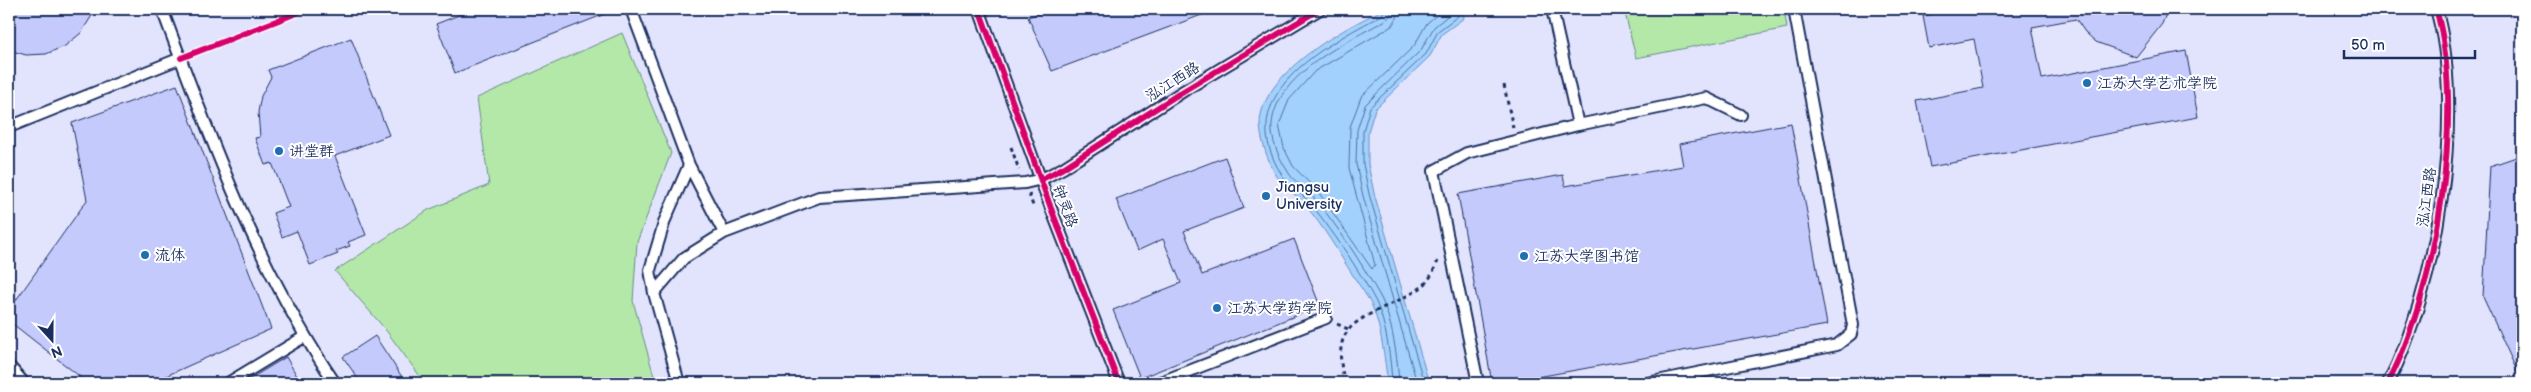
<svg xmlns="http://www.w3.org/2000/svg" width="2531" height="392" font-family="'Balsamiq Sans','LXGW WenKai TC',sans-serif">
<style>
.built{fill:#e2e4fe}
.green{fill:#b4e8a9;stroke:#688c84}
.water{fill:#a2d1fe;stroke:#6c90be}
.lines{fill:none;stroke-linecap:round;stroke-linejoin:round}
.shore{stroke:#51709e;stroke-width:1}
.building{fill:#c5cafd;stroke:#1b2f5e}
.lane-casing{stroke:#1b2f5e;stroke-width:14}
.path{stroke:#1b2f5e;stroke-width:3;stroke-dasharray:4 4;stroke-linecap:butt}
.lane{stroke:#fff;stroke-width:10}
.cycleway-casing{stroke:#fff;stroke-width:9}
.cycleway{stroke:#d6006c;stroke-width:6}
.poi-dot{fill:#1f6fb2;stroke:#fff;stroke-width:2}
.labels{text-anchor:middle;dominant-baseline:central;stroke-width:4;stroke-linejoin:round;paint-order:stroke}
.street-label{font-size:15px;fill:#1b2f5e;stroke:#fff}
.poi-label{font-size:15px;fill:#1b2f5e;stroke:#fff;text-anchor:start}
</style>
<rect width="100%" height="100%" fill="#eeeffe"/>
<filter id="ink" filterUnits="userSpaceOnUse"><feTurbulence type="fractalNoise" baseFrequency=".02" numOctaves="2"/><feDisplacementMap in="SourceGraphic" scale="10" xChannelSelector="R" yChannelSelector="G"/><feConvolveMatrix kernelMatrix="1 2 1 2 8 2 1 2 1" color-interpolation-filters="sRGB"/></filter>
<g filter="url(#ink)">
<path class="built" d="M9 9H2522V383H9Z"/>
<path class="green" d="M1624 9H1784L1787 28 1636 58Z
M622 33 671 153 637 242 633 301 656 383H425L385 329 335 271 428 210 489 185 477 98Z"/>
<path class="water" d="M1385 9H1463L1464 18 1442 34 1430 56 1375 109 1368 132V164L1374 193 1429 383H1388C1384 358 1382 329 1372 306 1367 295 1358 284 1352 274 1337 250 1323 226 1305 205 1296 194 1284 188 1276 175 1268 161 1261 142 1260 125 1259 74 1345 27 1385 9Z"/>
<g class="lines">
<path class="shore" d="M1385 9 1382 15C1323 47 1230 94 1282 175 1289 186 1300 192 1308 201 1330 226 1361 273 1376 302 1386 322 1391 360 1392 383
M1391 9V15L1386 20C1348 41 1276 74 1272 124 1270 138 1279 158 1287 170 1293 182 1305 187 1313 197 1339 227 1362 264 1381 298 1392 319 1398 360 1399 383
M1399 9 1397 18 1392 26 1315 71 1289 100 1279 125 1284 148 1293 166 1319 193 1372 269 1375 265 1349 168 1350 127 1361 97 1414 46 1427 23 1444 9
M1417 383 1363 196 1356 164 1357 130 1365 105 1421 50 1434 27 1451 13 1452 9
M1424 383 1369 194 1363 164V131L1370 107 1426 54 1438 31 1458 16V9"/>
</g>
<path class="building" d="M9 9H96L81 33 65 46 46 54 26 55 9 50Z
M474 9H614L615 10 455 73 436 24Z
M1050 9H1215V10L1052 71 1028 17Z
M1959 9H2168L2162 24 2136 57 2096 42 2085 32 2076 19 2032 27 2042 79 2186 51 2198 117 1930 167 1917 101 1983 88 1974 39 1929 48 1923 16Z
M351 38 389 135 335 156 366 235 348 242 350 246 336 251 338 254 310 265 297 231 282 237 273 213 289 207 272 163 265 165 255 138 260 137 258 112 261 96 271 77 268 70Z
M177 85 271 329 150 383H88L9 321V310L87 200 72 123Z
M1791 123 1827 325 1504 383H1492L1458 194 1563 175 1565 186 1683 166 1679 144Z
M2522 155V382L2483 297 2490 166Z
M1225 157 1244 208 1184 231 1202 275 1294 239 1320 306 1140 378 1113 310 1181 283 1163 239 1137 251 1116 199Z
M375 336 406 383H361L343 357Z
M286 357 301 383H243Z"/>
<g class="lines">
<g class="lane-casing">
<path id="lane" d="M162 9C210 138 257 268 335 383
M631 9 689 165 665 220 650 270 654 293
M979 9 1052 211 1119 383
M1552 9 1578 125
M9 127 181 58
M689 165 724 233
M9 366 24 383
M228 383 304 337
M679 383 654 293 684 258 724 233 819 197 1025 183 1042 179 1063 168 1185 90 1320 9
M1158 383 1326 318
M1478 383 1434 171 1467 153 1578 125 1706 98 1741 115
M1647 383 1837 345 1851 334 1853 325 1794 9
M2388 383C2437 289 2466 111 2436 9"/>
</g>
<path class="path" d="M1504 85 1513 128
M1011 147 1019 170
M1029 194 1033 206
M1337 324 1348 329
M1345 383C1330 327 1354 322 1399 300 1408 295 1418 291 1425 284 1431 278 1434 269 1438 261"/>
<use href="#lane" class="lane"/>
<g class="cycleway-casing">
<path id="cycleway" d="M979 9 1052 211 1119 383
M181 58 307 9
M1042 179 1063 168 1185 90 1320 9
M2388 383C2437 289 2466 111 2436 9"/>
</g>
<use href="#cycleway" class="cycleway"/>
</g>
</g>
<g class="poi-dot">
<circle cx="2087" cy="83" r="5"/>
<circle cx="279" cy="151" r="5"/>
<circle cx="1266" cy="196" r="5"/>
<circle cx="145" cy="255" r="5"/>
<circle cx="1524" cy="256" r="5"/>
<circle cx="1217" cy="308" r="5"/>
</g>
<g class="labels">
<g class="street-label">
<text transform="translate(1173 82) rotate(-32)">泓江西路</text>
<text transform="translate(2427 197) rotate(-82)">泓江西路</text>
<text transform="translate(1065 206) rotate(70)">钟灵路</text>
</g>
<g class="poi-label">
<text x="2097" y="83">江苏大学艺术学院</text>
<text x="289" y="151">讲堂群</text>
<text x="1276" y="187">Jiangsu<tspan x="1276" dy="17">University</tspan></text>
<text x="155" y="255">流体</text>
<text x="1534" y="256">江苏大学图书馆</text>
<text x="1227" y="308">江苏大学药学院</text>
</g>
</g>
<rect width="2531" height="392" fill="none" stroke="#fff" stroke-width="30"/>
<rect x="15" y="15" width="2501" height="362" fill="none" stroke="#1b2f5e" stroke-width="2" filter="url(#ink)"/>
<g transform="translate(52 340) rotate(159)" stroke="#ffffff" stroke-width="4" paint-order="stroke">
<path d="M0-4L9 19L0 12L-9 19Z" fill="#1b2f5e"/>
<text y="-8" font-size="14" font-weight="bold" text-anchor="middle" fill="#1b2f5e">N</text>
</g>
<path d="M2344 50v8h131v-8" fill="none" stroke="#1b2f5e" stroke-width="2.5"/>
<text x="2351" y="50" font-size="15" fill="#1b2f5e" stroke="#ffffff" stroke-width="4" paint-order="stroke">50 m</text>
</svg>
